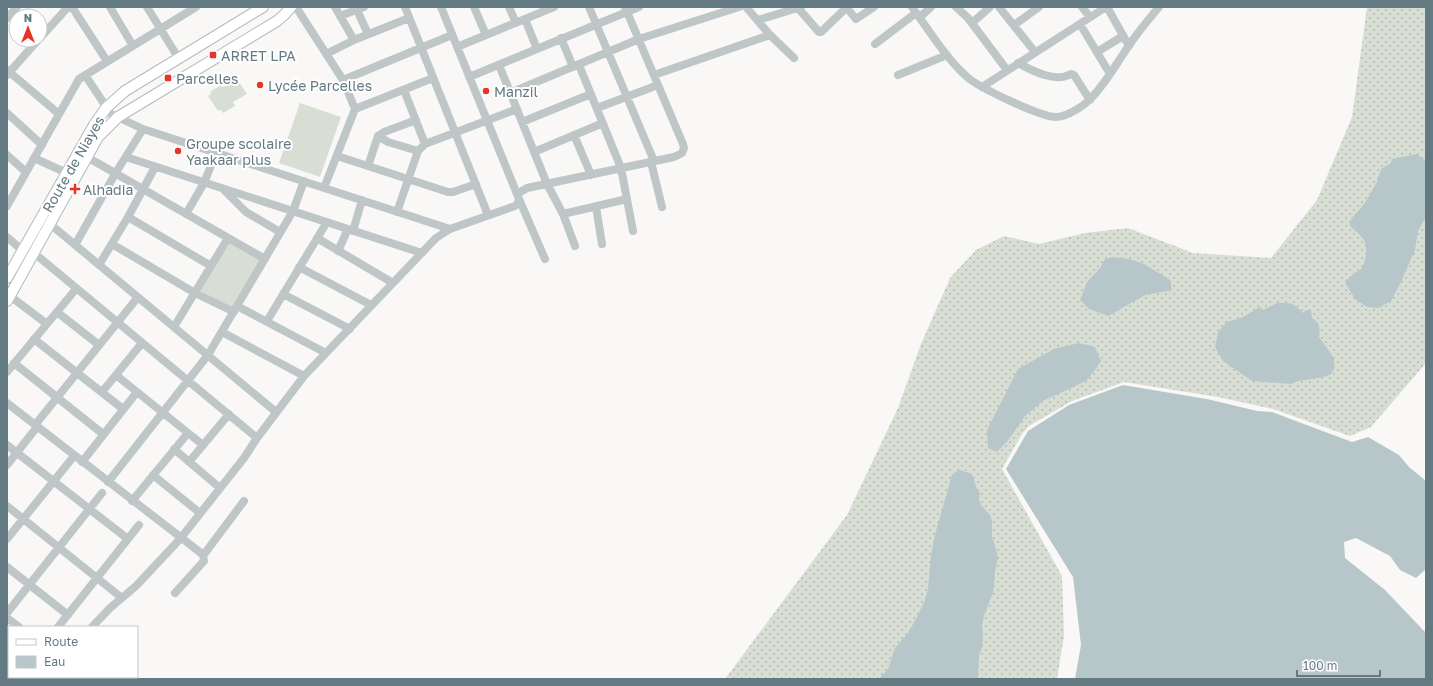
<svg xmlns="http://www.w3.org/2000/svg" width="1433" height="686" font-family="'Golos Text',sans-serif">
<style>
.grass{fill:url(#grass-dots)}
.pitch{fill:#d9ded5}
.water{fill:#b7c7c9}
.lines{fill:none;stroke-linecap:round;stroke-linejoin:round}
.major-casing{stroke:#b3babc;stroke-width:12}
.minor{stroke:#bfc6c8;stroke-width:8}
.major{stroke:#fff;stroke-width:10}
.poi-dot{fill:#e93326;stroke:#fff;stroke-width:1.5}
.labels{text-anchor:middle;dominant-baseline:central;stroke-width:4;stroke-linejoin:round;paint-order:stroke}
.poi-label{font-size:14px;fill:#637a82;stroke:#fff;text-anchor:start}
.street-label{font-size:14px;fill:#637a82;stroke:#fff}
</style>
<defs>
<pattern id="grass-dots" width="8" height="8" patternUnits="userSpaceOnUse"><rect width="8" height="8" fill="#d9ded5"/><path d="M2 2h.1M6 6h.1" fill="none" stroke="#b4b9b2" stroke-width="1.8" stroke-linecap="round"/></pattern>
</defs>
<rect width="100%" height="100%" fill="#f9f8f6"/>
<path class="grass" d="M1367 7H1426V363L1371 427 1350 436 1273 409 1218 397 1124 382 1072 401 1029 426 1022 434 1002 469 1062 576 1064 636 1057 679H725L847 515 898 408 921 344 950 278 976 250 1004 236 1039 244 1085 233 1128 228 1193 253 1271 258 1317 200 1352 117Z"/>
<path class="pitch" d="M237 79 247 94 233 102 235 106 223 113 221 110 218 111 208 96 211 94 210 92 221 85 223 87Z
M300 103 341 117 320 177 279 163Z
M228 242 261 260 233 310 200 291Z"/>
<path class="water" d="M1417 154 1426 161V217L1418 231 1415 250 1400 284 1391 301 1379 308 1367 307 1355 299 1346 284V279H1349C1351 274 1357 273 1361 269 1366 262 1368 248 1364 240 1361 235 1354 230 1350 226L1351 219 1365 203 1377 182 1381 169 1391 163 1392 159Z
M1113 257 1129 259 1144 264 1170 280 1172 290 1145 295 1108 316 1089 309 1080 300 1087 282 1100 268 1105 259Z
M1277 303C1291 303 1293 302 1303 313L1306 310H1311L1312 318C1321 323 1320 329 1319 337L1334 358V369L1331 374 1324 377 1298 381 1291 384 1252 381 1223 361 1215 347 1218 332 1227 322 1243 317 1260 307 1263 310Z
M1079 343 1095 347 1101 361 1095 370 1086 381 1043 401 1025 416 1010 438 997 452 988 448 987 430 1018 369 1054 349Z
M1123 385 1207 399 1257 411 1272 412 1352 442 1368 437 1399 455 1409 467 1426 481V569L1416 578 1400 570 1390 556 1356 538 1344 542 1345 558 1385 590 1426 633V679H1075L1081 645 1073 577 1006 469 1028 431 1069 405Z
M960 470 972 474 977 489 980 493 979 500 981 505 990 515 992 521V536L998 557 995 572 993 593 984 616 982 626 983 637 982 647 979 656 978 679H879L888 669 895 648 908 633 917 617 925 600 928 589 931 555 936 531 952 475 955 472Z"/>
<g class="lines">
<g class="major-casing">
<path id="major" d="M7 278 94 125 106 108 125 91 263 7
M7 301 98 137 118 117 277 21 284 15 291 7"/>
</g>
<path class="minor" d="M72 7 107 61
M110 7 133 46
M147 7 179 59
M296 7 343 80 355 109 324 188
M335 7 354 40
M405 7 488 215
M474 7 486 35
M509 7 516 23
M589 7 654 161
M746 7 770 35 794 58
M846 7 856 19 874 7
M912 7C928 29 946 58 966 76 977 87 1041 117 1056 117 1066 117 1082 107 1088 101 1103 88 1116 64 1128 47 1137 33 1148 20 1159 7
M956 7 968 18 1007 70
M999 7 1035 52
M1082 7 1090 17
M1107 7 1129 46
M798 8 819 32H821L846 8
M357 10 368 34
M340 16 364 7
M920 17 931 7
M7 18 17 7
M525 19 537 49
M758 20 801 7
M972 23 990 7
M1080 24 1110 74
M1014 25 1039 7
M40 38 68 7
M561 38 573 67
M875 44 916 13
M457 47 554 7
M1097 52 1123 36
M326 54 354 40 409 18
M1018 63C1033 71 1055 83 1071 74L1074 75 1090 100
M499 65 547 184 563 214 575 246
M579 65 621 168 633 231
M7 70 59 114
M7 75 38 40
M85 75 111 114 143 129 450 229
M654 75 770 35
M898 75 947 55
M469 77 639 7
M343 80 452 35
M982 87 1106 7
M404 90 425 144
M510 93 639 39 739 7
M597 108 658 85
M355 109 433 78
M7 113 42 145
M522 122 591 94
M574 135 591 175
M378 136 388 142 418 151
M534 152 603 123
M7 155 26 172
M337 156 448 192H453L476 184
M87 157 265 259
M126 157 422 253
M34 158 67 173
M651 162 662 207
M368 166 378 136 384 132 416 120
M224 190 246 212 280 232
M517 194 527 188 674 157 682 153 684 148 683 144 625 7
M519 199 545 259
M7 206 79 79 196 7
M596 207 602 244
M397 212 418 151 425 144 517 109
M186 214 204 183 216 153
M563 214 627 199
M128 217 211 266
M50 224 276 412
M353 231 362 200
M7 237 23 251
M317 238 393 283
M112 244 195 293 234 312
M75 245 115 174 143 129
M338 251 348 229
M34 253 257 438
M99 265 128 217 155 167
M299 267 371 305
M283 294 350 329
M10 296 47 324
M237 306 326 353
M57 312 99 345
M267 321 327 222
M174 327 228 238
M222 332 304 376
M34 339 123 409
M14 363 103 434
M7 372 76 289
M116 375 203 445
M102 392 142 343
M7 403 201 553H205L244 501
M35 425 138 297
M7 445 128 539
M174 449 220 488
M82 462 137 392
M189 462 229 414
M7 465 37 427
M153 475 200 513
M108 482 208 355 293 211 304 181
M132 501 188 433
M7 506 122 598
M7 539 74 456
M7 567 68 615
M175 593 204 561 203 554
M7 613 102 493
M7 618 19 627
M58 627 139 525
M92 627 110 608 136 586 180 539 244 458 257 438 304 376 436 238 450 229 515 206 518 203 519 199 441 7
M32 677 36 679
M84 677 86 679
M95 677 101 679"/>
<use href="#major" class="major"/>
</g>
<g class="poi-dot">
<rect x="209" y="51" width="8" height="8" rx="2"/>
<rect x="164" y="74" width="8" height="8" rx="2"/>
<circle cx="260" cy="85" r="4"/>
<circle cx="486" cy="91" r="4"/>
<circle cx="178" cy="151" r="4"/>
<path d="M73 183h4v4h4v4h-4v4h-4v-4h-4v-4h4z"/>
</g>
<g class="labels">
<g class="poi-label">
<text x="221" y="55">ARRET LPA</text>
<text x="176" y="78">Parcelles</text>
<text x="268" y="85">Lycée Parcelles</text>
<text x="494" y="91">Manzil</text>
<text x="186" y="143">Groupe scolaire<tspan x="186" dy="16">Yaakaar plus</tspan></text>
<text x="83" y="189">Alhadia</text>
</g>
<g class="street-label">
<text transform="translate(73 164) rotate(-60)">Route de Niayes</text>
</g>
</g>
<rect width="1433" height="686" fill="none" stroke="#637a82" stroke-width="16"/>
<rect x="8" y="626" width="130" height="52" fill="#ffffff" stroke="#c1cacd"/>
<rect x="16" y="639" width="20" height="6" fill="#ffffff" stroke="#c1cacd"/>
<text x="44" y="646" font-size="12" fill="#637a82">Route</text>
<rect x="16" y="656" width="20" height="12" fill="#b7c7c9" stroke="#c1cacd"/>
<text x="44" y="666" font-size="12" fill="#637a82">Eau</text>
<g transform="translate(28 28)"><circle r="19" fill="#ffffff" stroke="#c1cacd"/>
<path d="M0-3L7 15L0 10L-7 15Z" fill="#e93326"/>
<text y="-6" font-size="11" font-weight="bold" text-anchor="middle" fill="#637a82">N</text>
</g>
<path d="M1297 670v6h83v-6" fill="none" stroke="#637a82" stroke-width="2"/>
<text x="1303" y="670" font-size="12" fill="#637a82" stroke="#ffffff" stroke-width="3" paint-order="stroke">100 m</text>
</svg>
